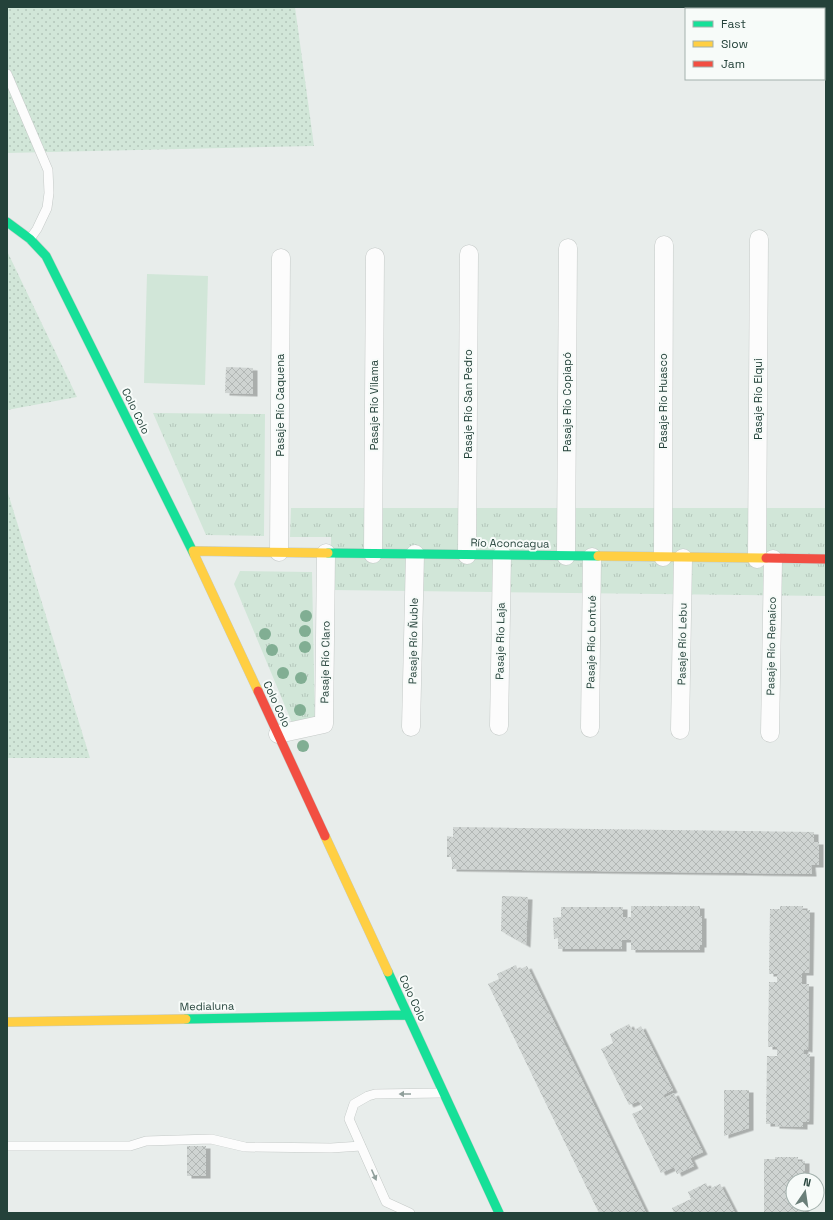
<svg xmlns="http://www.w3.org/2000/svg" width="833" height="1220" font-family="'Space Grotesk',sans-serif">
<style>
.grass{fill:url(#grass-dots)}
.park{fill:url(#park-tufts)}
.pitch{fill:#d1e6d8}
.building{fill:url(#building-cross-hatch);filter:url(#shadow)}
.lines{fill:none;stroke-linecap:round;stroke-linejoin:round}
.lane-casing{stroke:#c5cac8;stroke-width:10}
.street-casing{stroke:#c5cac8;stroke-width:19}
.fast-casing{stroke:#c3cbc8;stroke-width:10}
.slow-casing{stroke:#c3cbc8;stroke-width:10}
.jam-casing{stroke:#c3cbc8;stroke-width:10}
.lane{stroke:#fcfcfc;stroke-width:9}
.street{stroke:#fcfcfc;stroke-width:18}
.fast{stroke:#16e098;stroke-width:9}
.slow{stroke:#ffcf43;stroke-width:9}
.jam{stroke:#f24e42;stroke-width:9}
.tree{fill:#81ae93}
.oneway{fill:#909f9b}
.labels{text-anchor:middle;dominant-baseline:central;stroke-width:4;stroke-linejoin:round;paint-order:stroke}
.street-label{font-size:11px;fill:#24423a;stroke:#f7fbf9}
</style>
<defs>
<pattern id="grass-dots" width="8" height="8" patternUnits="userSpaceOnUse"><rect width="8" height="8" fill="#d1e6d8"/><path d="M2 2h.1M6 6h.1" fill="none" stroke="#b3c6ba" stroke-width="1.8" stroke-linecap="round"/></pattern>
<pattern id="park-tufts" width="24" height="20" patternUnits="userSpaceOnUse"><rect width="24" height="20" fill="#d1e6d8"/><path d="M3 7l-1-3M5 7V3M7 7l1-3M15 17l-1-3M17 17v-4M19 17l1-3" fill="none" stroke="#b3c6ba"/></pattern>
<pattern id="building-cross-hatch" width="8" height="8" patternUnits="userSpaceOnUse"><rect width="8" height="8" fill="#cfd4d2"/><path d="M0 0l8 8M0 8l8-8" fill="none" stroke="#b2b7b5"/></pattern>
<filter id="shadow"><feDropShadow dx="4.5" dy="2.5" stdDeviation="0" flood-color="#0004"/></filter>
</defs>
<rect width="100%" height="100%" fill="#e8edeb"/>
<path class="grass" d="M7 7H295L314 146 7 153Z
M7 251 77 397 7 410Z
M7 490 90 758H7Z"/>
<path class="park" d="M153 413 265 414 264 536 206 535Z
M291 508H826V596L331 590V537H290Z
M240 571 312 572 315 722 293 725 234 584Z"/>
<path class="pitch" d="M147 274 208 276 205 385 144 383Z"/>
<path class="building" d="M226 367 253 368V394L225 393Z
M453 827 814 832V842H819V865H811L812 874 452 869V857H447V836L453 837Z
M502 896 528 897 526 945 501 931Z
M631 906H700V916H702V945H700V950H631V940H622V949H558V938L554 939 553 918 561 917V907H623V917H631Z
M780 906H803V910H810L809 973H802V984H809L808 1050 804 1049 803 1054H810L809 1122H803V1127L775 1126V1124H766L767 1056H777V1047H768L769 982H777V974H769L770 909H780Z
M516 965 518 970 527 966 646 1213H599L488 984 499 979 497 974Z
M629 1024 633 1031 641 1026 673 1090 663 1095 664 1098 674 1093 703 1152 690 1158 694 1166 677 1174 674 1167 661 1173 632 1114 643 1109 639 1101 629 1105 601 1049 613 1043 610 1034Z
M724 1090H749V1128L724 1136Z
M187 1146H206V1176H187Z
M775 1157H798V1161H805V1180H793V1204H805L804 1213H764V1159H775Z
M706 1183 709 1189 720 1184 735 1213H674L672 1208 691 1199 688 1192Z"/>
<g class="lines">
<g class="lane-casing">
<path id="lane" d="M7 74 48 170 49 193 47 208 37 229 30 239
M7 1146H130L146 1141 211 1139 245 1147 331 1148 361 1146
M410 1213 386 1202 349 1119 354 1104 368 1096 375 1094 442 1093"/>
</g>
<g class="street-casing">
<path id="street" d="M279 552 281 258
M373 554 375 257
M467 555 469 254
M566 556 568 248
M663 557 664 245
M757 559 759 239
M499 726 502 555
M411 727 415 554
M590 728 592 557
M680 730 683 558
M770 733 773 559
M278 734 324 724 326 553"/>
</g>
<g class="fast-casing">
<path id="fast" d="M7 222 30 239 46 256 194 554
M328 553 598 556
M388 972 499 1213
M186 1019 407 1015"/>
</g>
<g class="slow-casing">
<path id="slow" d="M193 551 328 553
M194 554 258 691
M598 556 766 558
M325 836 388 972
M7 1022 186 1019"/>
</g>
<g class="jam-casing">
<path id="jam" d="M766 558 826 559
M258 691 325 836"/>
</g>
<use href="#lane" class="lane"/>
<use href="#street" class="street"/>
<use href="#fast" class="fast"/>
<use href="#slow" class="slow"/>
<use href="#jam" class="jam"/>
</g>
<g class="tree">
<circle cx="306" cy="616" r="6"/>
<circle cx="305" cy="631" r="6"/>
<circle cx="265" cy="634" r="6"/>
<circle cx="305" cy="647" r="6"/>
<circle cx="272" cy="650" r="6"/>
<circle cx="283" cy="673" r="6"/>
<circle cx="301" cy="678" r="6"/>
<circle cx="300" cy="710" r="6"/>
<circle cx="303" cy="746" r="6"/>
</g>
<defs><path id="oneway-solid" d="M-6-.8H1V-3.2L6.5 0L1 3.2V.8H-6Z"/></defs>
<g class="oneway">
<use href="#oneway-solid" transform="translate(405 1094) rotate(180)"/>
<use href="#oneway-solid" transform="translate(374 1175) rotate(66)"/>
</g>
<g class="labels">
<g class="street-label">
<text transform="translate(758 399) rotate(-90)">Pasaje Río Elqui</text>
<text transform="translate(663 401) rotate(-90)">Pasaje Río Huasco</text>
<text transform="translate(567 402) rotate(-90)">Pasaje Río Copiapó</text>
<text transform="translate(468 404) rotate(-90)">Pasaje Río San Pedro</text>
<text transform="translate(280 405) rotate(-90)">Pasaje Río Caquena</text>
<text transform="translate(374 405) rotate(-90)">Pasaje Río Vilama</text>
<text transform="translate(136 411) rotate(64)">Colo Colo</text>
<text transform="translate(510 543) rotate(1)">Río Aconcagua</text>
<text transform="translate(413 641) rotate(-89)">Pasaje Río Ñuble</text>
<text transform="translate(500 641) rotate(-89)">Pasaje Río Laja</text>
<text transform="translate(591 642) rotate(-89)">Pasaje Río Lontué</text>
<text transform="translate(682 644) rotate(-89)">Pasaje Río Lebu</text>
<text transform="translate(771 646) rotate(-89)">Pasaje Río Renaico</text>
<text transform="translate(325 662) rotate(-89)">Pasaje Río Claro</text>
<text transform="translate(277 704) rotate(65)">Colo Colo</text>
<text transform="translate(413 998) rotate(65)">Colo Colo</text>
<text transform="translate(207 1006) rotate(-1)">Medialuna</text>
</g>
</g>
<rect width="833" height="1220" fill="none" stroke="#24423a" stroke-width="16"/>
<rect x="685" y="8" width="140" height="72" fill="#f7fbf9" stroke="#a3b1ad"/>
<rect x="693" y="21" width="20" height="6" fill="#16e098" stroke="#a3b1ad"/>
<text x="721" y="28" font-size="12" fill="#24423a">Fast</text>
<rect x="693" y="41" width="20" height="6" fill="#ffcf43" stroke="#a3b1ad"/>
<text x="721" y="48" font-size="12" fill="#24423a">Slow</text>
<rect x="693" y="61" width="20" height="6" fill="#f24e42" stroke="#a3b1ad"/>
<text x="721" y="68" font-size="12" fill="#24423a">Jam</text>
<g transform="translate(805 1192) rotate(13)"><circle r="19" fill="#f7fbf9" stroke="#a3b1ad"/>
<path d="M0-3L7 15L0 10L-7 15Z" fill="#697e78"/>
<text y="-6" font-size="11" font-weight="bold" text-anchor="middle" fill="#24423a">N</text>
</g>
</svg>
